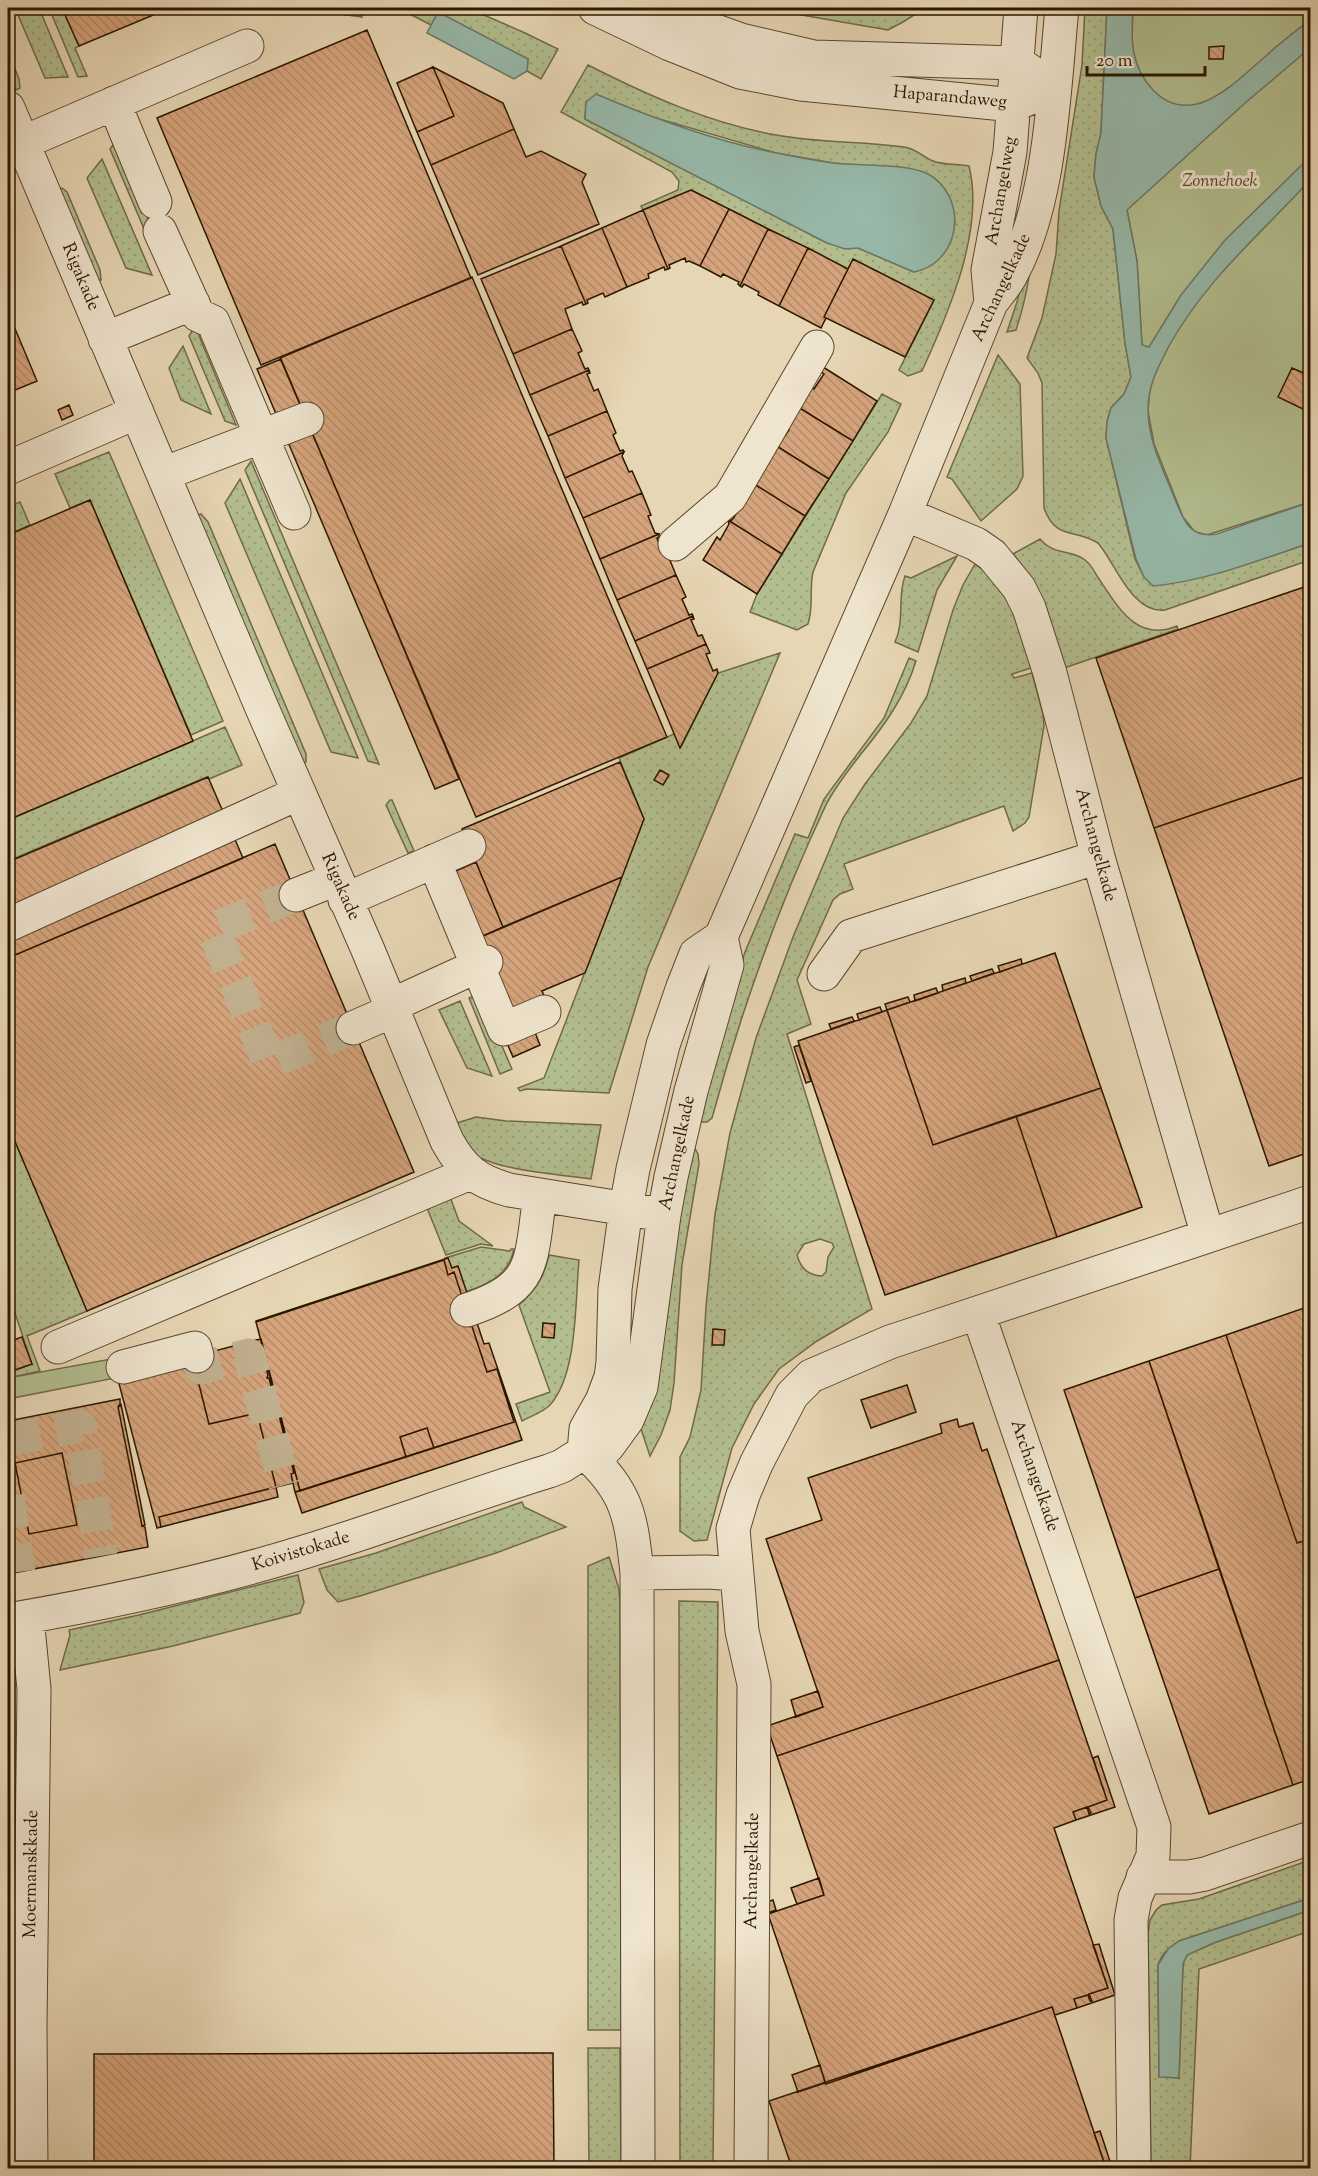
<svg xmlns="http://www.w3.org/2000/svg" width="1318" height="2176" font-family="'Sorts Mill Goudy',serif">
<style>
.grass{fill:url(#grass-dots);stroke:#6f6a48;stroke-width:1.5;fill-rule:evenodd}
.wetland{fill:url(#wetland-marsh);stroke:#6f6a48;stroke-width:1.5}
.green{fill:#b3be8f;stroke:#6f6a48;stroke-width:1.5}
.water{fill:#97b9aa;stroke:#6c7866;stroke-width:1.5}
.building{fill:url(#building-back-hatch);stroke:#2b1600;stroke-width:1.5}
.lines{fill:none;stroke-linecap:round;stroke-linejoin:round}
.minor-tunnel{stroke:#c1b090;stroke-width:33;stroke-dasharray:33 16;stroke-linecap:butt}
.minor-casing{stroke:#5a462d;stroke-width:35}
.minor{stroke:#efe4ce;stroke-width:33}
.labels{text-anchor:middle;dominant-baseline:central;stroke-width:6;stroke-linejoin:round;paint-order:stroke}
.street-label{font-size:18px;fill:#2b1600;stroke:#efe4ce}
.park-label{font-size:18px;font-style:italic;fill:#54482b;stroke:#efe4ce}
</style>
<defs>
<pattern id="grass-dots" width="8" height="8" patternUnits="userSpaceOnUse" patternTransform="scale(1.5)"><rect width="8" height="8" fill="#b3be8f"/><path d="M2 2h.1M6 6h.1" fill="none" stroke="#9aa37a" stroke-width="1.8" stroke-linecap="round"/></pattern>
<pattern id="wetland-marsh" width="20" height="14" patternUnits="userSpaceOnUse" patternTransform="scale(1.5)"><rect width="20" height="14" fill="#b3be8f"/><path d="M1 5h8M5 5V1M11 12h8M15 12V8" fill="none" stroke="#9aa37a"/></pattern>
<pattern id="building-back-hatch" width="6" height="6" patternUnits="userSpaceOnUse" patternTransform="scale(1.5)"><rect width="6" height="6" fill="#d5a47c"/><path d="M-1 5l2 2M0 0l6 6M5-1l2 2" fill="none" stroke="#b78c69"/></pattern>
</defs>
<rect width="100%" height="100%" fill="#e7d6b4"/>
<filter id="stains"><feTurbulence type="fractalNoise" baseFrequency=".00333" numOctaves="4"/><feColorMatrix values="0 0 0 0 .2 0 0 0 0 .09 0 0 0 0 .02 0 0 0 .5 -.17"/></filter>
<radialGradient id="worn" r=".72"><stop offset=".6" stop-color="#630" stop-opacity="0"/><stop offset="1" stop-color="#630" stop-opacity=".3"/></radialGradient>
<path class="grass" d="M15 8H39L68 77 45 78Z
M49 8H62L79 46 75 48 87 76 78 77Z
M398 8H468L525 33 558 49 541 79 527 71 528 59 438 13 431 25Z
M783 8H925L903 22 888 30 790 13Z
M1085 8H1107L1101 133 1096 154 1094 177 1101 206 1113 229 1125 343 1131 377 1124 394 1111 408 1107 422 1106 438 1135 559 1144 577 1221 572 1310 543V560L1165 610C1132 614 1116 564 1098 543 1074 528 1056 541 1044 508L1042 383 1038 373 1027 358 1042 318 1056 254 1059 211 1082 65Z
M8 51 19 79 20 88 16 90 8 71Z
M588 65C649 96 709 123 776 135 818 143 862 141 904 147 915 148 923 157 933 161 944 165 957 164 969 166 985 230 948 314 922 371L908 376 899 370 934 300 853 260 848 269 691 190 643 210 641 206 678 190 679 181 672 172 561 112ZM591 99 776 153 833 163 920 171C942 179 954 201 955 224L914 272 858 248 827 243 585 119 586 102Z
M116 141 149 220 165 278 110 149Z
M102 159 152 275 126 268 87 178Z
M62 188 67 192 100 270 101 280 96 282 57 190Z
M1034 225C1032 263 1028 294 1016 330L1007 332 1017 302Z
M195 326 236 425 225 421 189 336Z
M183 346 211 414 181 400 169 368Z
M998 355 1020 384 1023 476 1017 489 981 521 952 479 947 477Z
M882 394 901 404 888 432 846 493 813 572C809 590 814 606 808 624L797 630 750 612 757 594Z
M109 452 223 721 191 735 90 500 70 508 55 474Z
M251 461 379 764 368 761 245 470Z
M240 479 358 758 331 752 225 503Z
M20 502 30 525 8 535V507Z
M201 514 208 522 306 754V762L302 764 196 516Z
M1040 539C1054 556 1072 549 1085 560 1091 564 1095 573 1099 579 1118 607 1137 643 1177 626L1178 629 1064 668C1052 623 1044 590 1013 554Z
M957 556 937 590 918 652 895 642C905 621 897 597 905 576L911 578Z
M975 564C1011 588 1020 629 1031 668L1012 674 1014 678 1032 673 1043 714 1044 726 1029 817 1025 823 1013 831 1004 806 844 864 853 889 840 894 833 900 797 980 811 1024 787 1034 872 1309 817 1341 779 1369 754 1404 732 1448 707 1540 694 1541 680 1531V1457L690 1437 701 1390 706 1307 715 1214 730 1133 756 1038 793 937 843 818 865 784 911 723 927 696 953 610 963 585ZM820 1239 832 1243 834 1247 828 1257 826 1272 822 1276C808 1275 801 1269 797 1255L804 1244Z
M780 653 648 967 609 1093 527 1089 520 1091 518 1088 544 1078 644 819 619 758 674 734 681 747 718 673Z
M909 658 916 661C905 697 884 726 861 754 848 771 834 788 825 807 778 907 741 1011 712 1118L707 1122H696L729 1004 745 952 795 834 808 838 824 799 884 718Z
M225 727 242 765 209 779 207 777 8 861V820Z
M390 800H392L414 851 408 853 386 805Z
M479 994 512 1069 500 1074 469 998Z
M460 1001 492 1076 467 1068 439 1010Z
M476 1117 506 1121 601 1125 591 1179C564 1175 490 1170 472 1152 465 1144 460 1133 454 1124Z
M8 1125 87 1311 27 1336 40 1371 8 1378V1359H11L16 1370 32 1364 8 1292Z
M694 1147 698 1154 699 1164 682 1265 674 1383 670 1410 661 1435 650 1456 641 1429 669 1254Z
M449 1194 459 1221 493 1246 481 1244 446 1255 425 1203Z
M481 1247 510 1251 511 1249H514C509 1276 485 1286 461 1293L445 1258Z
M549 1255 579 1260C575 1301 578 1374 550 1405 542 1413 531 1416 522 1421L516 1404 550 1392 519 1305C536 1290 544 1277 549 1255Z
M522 1502 524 1507 566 1527 496 1553 360 1596 338 1602 327 1590 319 1569 376 1553Z
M609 1557 619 1589 620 1602 621 2030H588V1566Z
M298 1575 304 1602 300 1613 173 1646 60 1670 70 1635 69 1630 139 1615Z
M679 1601 718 1602 713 2168H680Z
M8 1723H22V2168H8Z
M1310 1860V1898L1179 1941C1169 1948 1162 1953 1158 1965L1159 2076 1179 2078 1183 1964 1187 1955 1216 1942 1310 1910V1931L1199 1969 1190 2168H1151L1148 1932 1150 1920 1156 1910 1162 1905 1199 1899Z
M588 2048H620L621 2168H589Z"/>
<path class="wetland" d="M296 8 358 9 362 17Z"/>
<path class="green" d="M1133 8H1310V502L1207 535 1195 532 1183 517 1154 444 1148 411 1150 387 1157 368 1142 345 1137 261 1127 210Z
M111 1359 115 1378 8 1399V1378Z"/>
<path class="water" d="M1107 8H1133C1131 38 1130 66 1153 90 1193 131 1237 80 1267 55 1281 42 1296 31 1310 20V48L1244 104 1127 210 1137 261 1142 345 1149 347 1181 295 1225 240 1310 157V180C1259 236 1207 278 1169 346 1158 367 1148 385 1148 410 1148 440 1163 470 1174 497 1183 518 1188 539 1217 534L1310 502V543C1259 560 1207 581 1153 586L1144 577 1136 559 1106 438 1107 422 1111 408 1124 394 1131 377 1125 343 1113 229 1101 206 1094 177 1096 154 1101 133Z
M438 12 528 59 527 71 514 79 427 33Z
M596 94C657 120 722 144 787 155 802 158 818 161 833 163 859 166 906 163 928 174 959 191 964 236 938 260 931 267 923 270 914 272L858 248 845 249 827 243 585 119 586 102Z
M1310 1898V1910L1216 1942 1187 1955 1183 1964 1179 2078 1159 2077 1158 1965 1168 1949 1179 1941Z"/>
<path class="building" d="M62 8H170L79 46Z
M367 30 471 278 261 365 157 118Z
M1224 46 1223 59H1209V47Z
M433 67 454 116 417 132 397 83Z
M433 67 503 103 514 129 431 165 417 132 454 116Z
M514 129 526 157 541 151 586 174 582 182 599 224 478 275 431 165Z
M691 190 729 209 700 266 689 261 686 262 685 258 669 265 670 268 668 269 643 210Z
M729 209 768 229 740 286 738 284 739 282 723 274 721 277 700 266Z
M643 210 668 269 665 270 664 267 648 274 649 278 627 287 602 228Z
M602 228 627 287 605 297 603 293 587 300 588 303 586 304 561 246Z
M768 229 808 248 779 306 758 295 759 292 744 284 742 287 740 286Z
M561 246 586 304 583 305 582 302 565 309 572 329 513 354 481 279Z
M808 248 848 269 824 317 826 318 821 328 779 306Z
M853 259 934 300 905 357 824 317Z
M472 277 667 737 476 817 280 358Z
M8 312 37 381 8 393Z
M572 329 582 351 578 353 585 369 588 368 589 370 530 395 513 354Z
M281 359 459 779 435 789 257 369Z
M823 367 877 401 853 441 798 407 811 386 814 389 824 374 820 371Z
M1292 368 1308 375 1307 378 1310 380V398L1305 410 1278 397Z
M589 370 590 373 587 374 594 391 598 389 607 411 548 436 530 395Z
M69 405 73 415 62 420 58 410Z
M798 407 853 441 829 479 775 445 779 444 789 430 786 428Z
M607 411 616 433 613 435 620 451 623 450 624 452 565 478 548 436Z
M775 445 829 479 805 516 751 482Z
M624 452 622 456 629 472 632 471 642 493 583 518 565 478Z
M751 482 805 516 782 554 728 520H732L742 505Z
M642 493 651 515 648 516 655 533 659 534 600 559 583 518Z
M90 500 193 741 8 820V535Z
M728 520 782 554 757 594 703 560 717 537 720 540 729 524Z
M659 534V537L657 538 663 555 667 553 676 575 617 600 600 559Z
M676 575 686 597 682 599 689 615 692 614 693 616 635 641 617 600Z
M1310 585V775L1154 828 1096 658Z
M693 616 694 619 691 620 698 636 702 635 706 644 647 669 635 641Z
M706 644 710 653 706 654 713 671 717 669 718 673 680 748 647 669Z
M620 762 644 819 622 877 503 927 462 829Z
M660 770 669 775 663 785 654 780Z
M1310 775V1152L1269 1166 1154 828Z
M208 777 243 858 8 958V862Z
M275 844 414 1172 87 1311 8 1125V958Z
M476 862 503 927 476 939 449 874Z
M622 877 585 973 542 991 546 1000 509 1016 476 939Z
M1055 953 1101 1088 933 1145 887 1010Z
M1021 959 1022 964 1000 972 998 966Z
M992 969 994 973 972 981 970 976Z
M965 978 966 983 943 991 942 985Z
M936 988 938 993 915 1001 914 995Z
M908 997 910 1002 887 1010 885 1004Z
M880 1007 882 1012 859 1020 857 1014Z
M887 1010 933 1145 1016 1116 1057 1237 885 1295 798 1041Z
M852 1017 854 1021 831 1029 829 1024Z
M534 1030 540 1045 513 1057 506 1041Z
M799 1045 811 1081 806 1083 794 1047Z
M1101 1088 1142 1207 1057 1237 1016 1116Z
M448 1258 452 1268 458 1266 484 1344 489 1343 522 1440 302 1513 295 1492 514 1422 497 1369 487 1372 454 1272 448 1275 444 1260 256 1322V1321Z
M444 1260 448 1275 454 1272 487 1372 497 1369 514 1422 434 1448 427 1428 400 1437 406 1457 300 1491 256 1322Z
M1310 1306V1539L1297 1543 1226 1335Z
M543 1323 555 1324 554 1338 542 1337Z
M713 1329 725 1330 724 1345H712Z
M1226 1335 1297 1543 1310 1539V1779L1293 1785 1149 1361Z
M22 1337 32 1364 15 1370 8 1348V1342Z
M261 1339 300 1491 295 1492 291 1474 294 1473 287 1446H285L284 1444H286L278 1411 275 1410H277L269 1378H267L268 1375 261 1346 256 1340Z
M256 1340 258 1345 260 1344 268 1375 267 1378H269L277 1410H275L278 1411 286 1444H284L285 1446H287L294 1473 291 1474 293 1483 276 1487 257 1413 209 1424 192 1357Z
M192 1357 209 1424 257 1413 276 1487 159 1517 161 1527 157 1528 117 1376Z
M1149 1361 1219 1569 1135 1598 1064 1390Z
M907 1385 916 1412 871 1428 861 1400Z
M120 1399V1406L118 1407 142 1526 145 1527 148 1547 8 1574V1421Z
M120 1404H121L145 1525 142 1526 118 1407Z
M957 1419 959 1427 973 1423 982 1451 987 1449 1059 1660 777 1756 767 1726 823 1707 766 1539 822 1520 808 1478 942 1433 940 1424Z
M427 1428 434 1448 406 1457 400 1437Z
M62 1453 77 1525 29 1534 15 1463Z
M276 1487 278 1497 161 1527 159 1517Z
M1219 1569 1293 1785 1209 1814 1135 1598Z
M1059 1660 1107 1800 1088 1807 1091 1813 1089 1814 1087 1807 1073 1812 1076 1820 1054 1828 1108 1988 1089 1994 1092 2001H1090L1088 1995 1074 1999 1077 2008 1055 2015 1052 2007 826 2084 768 1914 824 1895 777 1756Z
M818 1691 823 1707 796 1717 791 1700Z
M1098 1756 1115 1807 1076 1820 1073 1812 1087 1807 1089 1814 1091 1813 1088 1807 1107 1800 1093 1758Z
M819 1878 824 1895 797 1904 791 1888Z
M773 1900 776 1910 765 1914 761 1904Z
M1099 1944 1115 1995 1077 2008 1074 1999 1088 1995 1090 2001H1092L1089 1994 1108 1988 1093 1945Z
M1052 2007 1106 2168H792L769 2101Z
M553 2053 554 2168H94V2054Z
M820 2065 825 2083 798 2092 792 2075Z
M1100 2131 1105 2146 1112 2168H1106L1094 2133Z"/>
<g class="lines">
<path class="minor-tunnel" d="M296 895 213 929 269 1063 353 1028
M197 1356 201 1368 249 1355 285 1485
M8 1440 80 1426 101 1556
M8 1496 19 1572"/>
<g class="minor-casing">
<path id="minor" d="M595 8 670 44 740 72 801 84 1014 105 1054 87
M662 8 696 24 741 40 814 57 1018 63 1054 87
M114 103 155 202
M8 108 262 708 368 950 447 1141C463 1170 477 1181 509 1190L664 1215
M22 143 247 46
M160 231 198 315 213 322 294 513
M991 303 988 270 1010 152 1021 8
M105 339 193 303
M8 468 137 412
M163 474 307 419
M905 514 976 544 992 555 1019 588 1029 608 1050 673 1098 857 1208 1236
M675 544 730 497 817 347
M434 861 504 1029 544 1012
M296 895 336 879
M345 900 469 846
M8 925 299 793
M824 974 851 936 1098 857
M390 1006 486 962
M353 1028 392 1011
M467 1310C538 1287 530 1261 540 1196
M978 1313 1154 1827 1153 1856 1135 1898 1131 1920 1134 2168
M58 1347 470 1173
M123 1367 195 1348 197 1356
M584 1452 586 1429 602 1401 611 1377 613 1362 615 1289 626 1208 633 1169 663 1045 683 987 696 954 721 937 905 514 991 303C998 293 1007 284 1012 273 1051 201 1054 89 1062 8
M584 1452C628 1491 631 1517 637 1573L638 2168
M584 1452 603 1451 608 1446 627 1420 641 1387 664 1215 671 1177 691 1091 727 965 721 937
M637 1573 707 1572 737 1574
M27 1617 34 1689 30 2027 31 2168
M8 1620C107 1603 207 1582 304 1552 386 1527 467 1496 549 1471L562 1466 584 1452
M1143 1877H1189L1205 1874 1310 1838
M751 2168 754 1684 742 1631 733 1529 743 1495 757 1462 792 1395 811 1376 890 1342 1310 1202"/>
</g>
<use href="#minor" class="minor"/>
</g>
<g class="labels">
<g class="street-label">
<text transform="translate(950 98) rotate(5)">Haparandaweg</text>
<text transform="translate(1002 191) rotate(-80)">Archangelweg</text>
<text transform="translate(80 277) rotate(67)">Rigakade</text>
<text transform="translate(1002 288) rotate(-65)">Archangelkade</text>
<text transform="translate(1095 845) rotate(75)">Archangelkade</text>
<text transform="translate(340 887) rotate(66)">Rigakade</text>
<text transform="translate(678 1153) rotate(-78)">Archangelkade</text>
<text transform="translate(1034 1476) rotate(71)">Archangelkade</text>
<text transform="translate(301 1552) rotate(-17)">Koivistokade</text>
<text transform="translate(753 1871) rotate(-89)">Archangelkade</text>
<text transform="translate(32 1874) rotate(-89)">Moermanskkade</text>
</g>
<g class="park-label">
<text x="1220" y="182">Zonnehoek</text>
</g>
</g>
<rect width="1318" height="2176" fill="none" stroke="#e7d6b4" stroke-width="30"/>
<rect x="9" y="9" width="1300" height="2158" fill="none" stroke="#2b1600" stroke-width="3"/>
<rect x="15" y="15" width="1288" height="2146" fill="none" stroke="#2b1600" stroke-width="1.5"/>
<path d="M1087 66v9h118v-9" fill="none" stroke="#2b1600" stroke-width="3"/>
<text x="1096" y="66" font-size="18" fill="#2b1600" stroke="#efe4ce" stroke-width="4.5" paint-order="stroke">20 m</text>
<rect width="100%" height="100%" filter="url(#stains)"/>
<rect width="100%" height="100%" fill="url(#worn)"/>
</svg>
